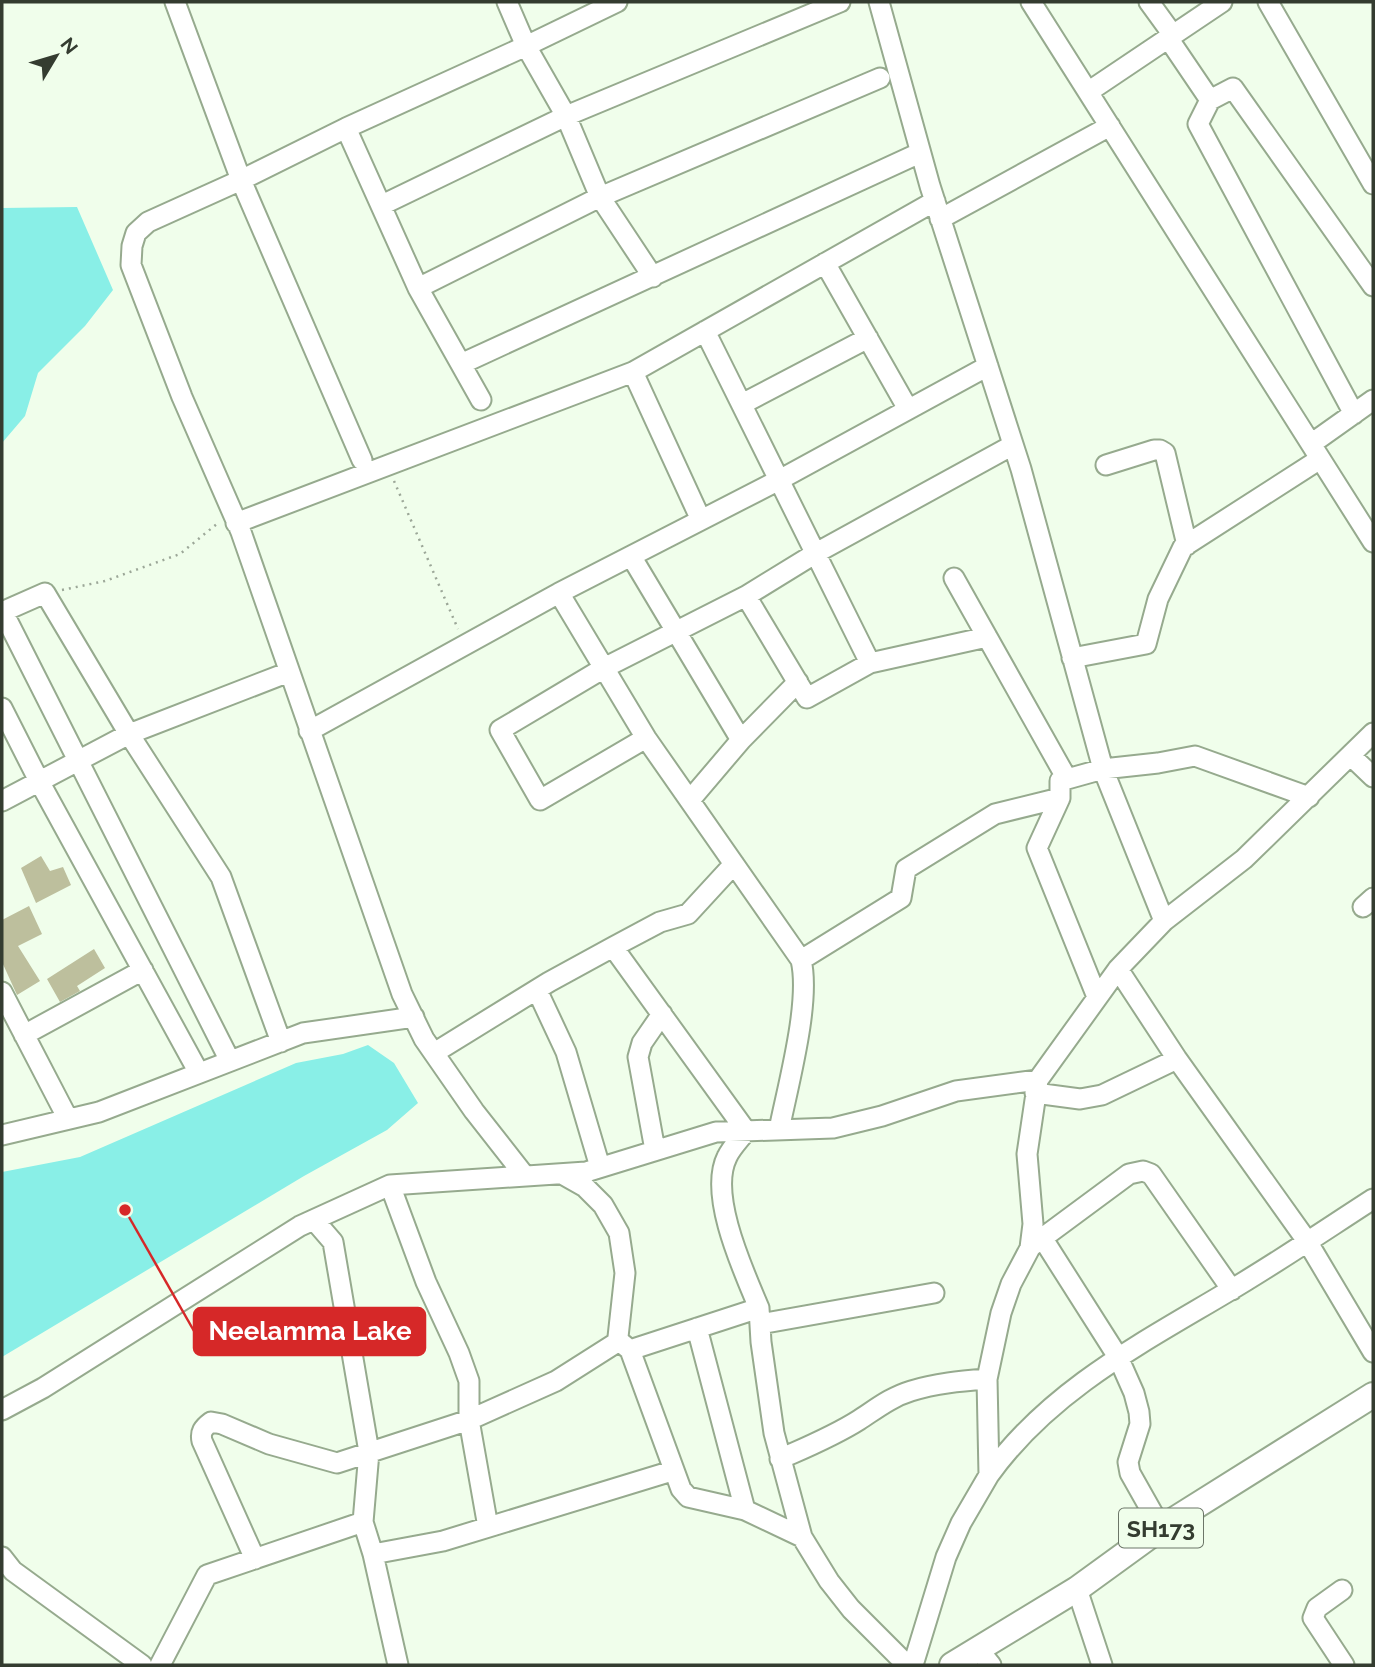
<svg xmlns="http://www.w3.org/2000/svg" width="1375" height="1667" font-family="Raleway,sans-serif">
<style>
.water{fill:#89efe7}
.building{fill:#bdbf9d}
.lines{fill:none;stroke-linecap:round;stroke-linejoin:round}
.minor-casing{stroke:#96aa8e;stroke-width:23}
.major-casing{stroke:#96aa8e;stroke-width:28}
.path{stroke:#9ca798;stroke-width:2.5;stroke-dasharray:2 5;stroke-linecap:butt}
.minor{stroke:#fff;stroke-width:19}
.major{stroke:#fff;stroke-width:24}
.labels{text-anchor:middle;dominant-baseline:central;stroke-width:5;stroke-linejoin:round;paint-order:stroke}
.shield{fill:#f0feeb;stroke:#6c7668;stroke-width:2}
.shield-label{font-size:23px;font-weight:bold;fill:#343c30}
.leader{fill:none;stroke:#d62828;stroke-width:2.5}
.callout-dot{fill:#d62828;stroke:#f0feeb;stroke-width:2.5}
.callout{fill:#d62828;stroke:#d62828;stroke-width:2.5}
.callout-label{font-size:26px;text-anchor:middle;font-weight:bold;fill:#fff}
</style>
<rect width="100%" height="100%" fill="#f0feeb"/>
<path class="water" d="M77 207 113 290 85 326 38 373 25 416 2 443V208Z
M368 1045 394 1063 418 1103 387 1130 304 1176 2 1357V1172L80 1157 296 1063 343 1054Z"/>
<path class="building" d="M41 856 50 871 63 867 71 885 36 903 21 868Z
M29 906 42 934 18 946 40 981 17 995 2 962V920Z
M94 949 105 968 77 986 80 991 60 1002 47 979Z"/>
<g class="lines">
<g class="minor-casing">
<path id="minor" d="M175 2 241 180 362 460
M507 2 526 46 346 128 241 180 148 222 136 233 132 246 131 265 182 397 241 532 402 994 424 1039 474 1111 525 1176
M617 2 526 46 566 116 600 197 653 277
M879 2 930 186 1021 469 1103 769 1164 921
M1031 2 1373 542
M1149 2 1173 35
M1268 2 1373 184
M1168 38 1210 100 1198 124 1354 414
M1088 92 1222 2
M1210 100 1233 88 1373 286
M346 128 418 288 481 400
M382 205 566 116 840 2
M940 219 1110 126
M825 263 908 409
M418 288 600 197 880 78
M705 331 870 663 807 698 746 596
M461 364 913 156
M633 372 701 520
M742 404 868 338
M1311 444 1373 400
M1106 465 1154 450H1160L1165 453 1187 545
M236 523 633 372 935 201
M631 556 741 740
M954 578 1067 779
M559 593 646 738 801 960C811 1002 788 1085 779 1130
M2 612 45 593 129 734 221 877 281 1042
M3 612 230 1061
M1072 658 1146 644 1158 599 1183 547 1320 459
M870 663 987 637
M2 708 39 781 199 1073
M309 731 559 593 781 479 988 366
M646 738 540 800 500 730 604 668 746 596 816 553 1013 445
M1351 756 1373 777
M1060 798 1037 848 1097 997
M690 800 741 740 798 682
M2 801 129 734 289 672
M1363 907 1373 898
M613 947 746 1131C740 1139 731 1148 727 1157 708 1195 744 1272 759 1308
M801 960 901 898 906 869 995 814 1060 798V781L1103 769 1158 763 1195 756 1309 797
M1118 969 1177 1059 1307 1241 1373 1352
M537 990 566 1052 600 1167
M2 992 68 1119
M24 1035 143 970
M434 1053 549 982 613 947 660 922 688 914 734 864
M1035 1093 1080 1099 1102 1095 1177 1059
M2 1135 99 1112 303 1033 414 1017
M655 1150 638 1057 642 1043 662 1014
M562 1174 585 1187 603 1205 619 1233 625 1273 618 1337 619 1341 630 1350 681 1489 688 1497 745 1510 802 1537
M390 1185 426 1282 459 1353 469 1381V1420L488 1527
M314 1220 333 1242 369 1452 363 1522 373 1554 398 1665
M1043 1239 1118 1357 1134 1393 1139 1412 1140 1424 1128 1462 1130 1473 1161 1528
M1033 1245 1129 1174 1143 1171 1151 1174 1232 1290
M760 1324 934 1293
M697 1328 745 1510
M630 1350 759 1308 761 1342 774 1433 802 1537 829 1581 851 1609 907 1665
M2 1410 43 1388 300 1226 390 1185 586 1172 716 1132 833 1128 882 1116 956 1091 1038 1080
M780 1459C807 1447 834 1436 859 1420 876 1409 891 1397 911 1391 936 1383 962 1381 987 1379
M989 1475C1050 1390 1142 1343 1229 1291 1278 1262 1325 1230 1373 1199
M373 1554 443 1541 672 1471
M2 1557 13 1571 142 1665
M255 1559 202 1441C200 1432 203 1428 211 1422L222 1424 269 1444 337 1463 469 1420 556 1381 619 1341
M1077 1589 1102 1665
M1342 1590 1317 1608 1313 1618 1344 1665
M978 1649 991 1665
M160 1665 207 1575 363 1522
M913 1665 946 1557 961 1523 989 1475 987 1379 1001 1313 1011 1284 1030 1248 1033 1224 1027 1154 1038 1080 1118 969 1164 921 1244 859 1373 733"/>
</g>
<g class="major-casing">
<path id="major" d="M952 1665 1077 1589 1161 1528 1373 1395"/>
</g>
<path class="path" d="M394 481 458 629
M62 590 105 581 180 554 218 523"/>
<use href="#minor" class="minor"/>
<use href="#major" class="major"/>
</g>
<g class="labels">
<rect class="shield" x="1119" y="1508.5" width="84" height="39" rx="5"/>
<g class="shield-label">
<text x="1161" y="1528">SH173</text>
</g>
</g>
<path class="leader" d="M125 1210L194 1331"/>
<circle class="callout-dot" cx="125" cy="1210" r="7"/>
<rect class="callout" x="194" y="1308" width="231" height="47" rx="7"/>
<g class="callout-label">
<text x="310" y="1340">Neelamma Lake</text>
</g>
<rect width="1375" height="1667" fill="none" stroke="#343c30" stroke-width="7"/>
<g transform="translate(56 56) rotate(52)" stroke="#f0feeb" stroke-width="5" paint-order="stroke">
<path d="M0-5L12 26L0 18L-12 26Z" fill="#343c30"/>
<text y="-10" font-size="19" font-weight="bold" text-anchor="middle" fill="#343c30">N</text>
</g>
</svg>
